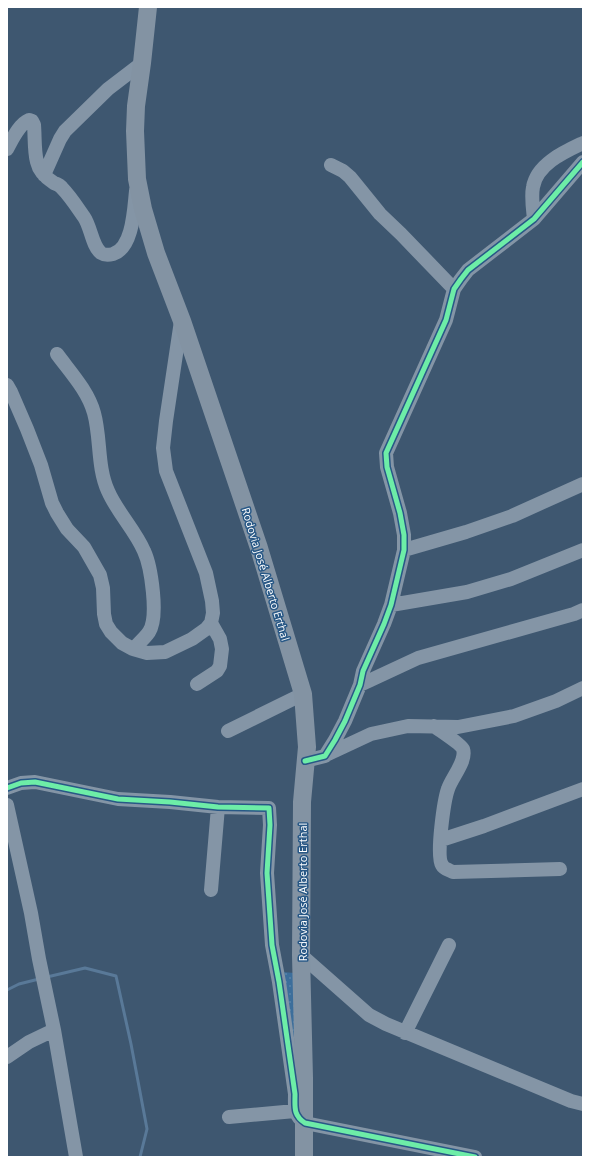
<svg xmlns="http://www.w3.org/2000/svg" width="590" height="1164" font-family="'Open Sans',sans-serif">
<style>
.park{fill:url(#park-dots)}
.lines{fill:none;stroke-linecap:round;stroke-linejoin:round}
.stream{stroke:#597998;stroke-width:3}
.minor{stroke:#8495a6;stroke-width:14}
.major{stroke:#8393a3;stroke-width:18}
.cycleway-casing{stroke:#285886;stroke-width:8}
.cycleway{stroke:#6deda7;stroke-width:5}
.labels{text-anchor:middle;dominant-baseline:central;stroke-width:3;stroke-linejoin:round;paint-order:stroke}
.street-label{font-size:11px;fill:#fff;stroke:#285886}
</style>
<defs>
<pattern id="park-dots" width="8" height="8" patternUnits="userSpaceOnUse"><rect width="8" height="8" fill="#3c6e9b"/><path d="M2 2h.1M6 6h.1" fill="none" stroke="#5984aa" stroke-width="1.8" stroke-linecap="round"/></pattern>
</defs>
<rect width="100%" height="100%" fill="#3e5770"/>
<path class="park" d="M281 972 295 973 294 1069Z"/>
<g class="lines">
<path class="stream" d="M47 977 85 968 116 976 131 1044 147 1129 140 1157
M7 990 19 984 39 979"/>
<path class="minor" d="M7 149C12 140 19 124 29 120L32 121 34 125C35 136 34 151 37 162 39 171 46 178 54 183 57 184 60 185 62 188 70 196 77 207 84 217 91 227 92 246 101 253 104 255 109 255 113 254 133 248 134 209 136 191
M331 165 343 171 350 177 380 214 401 234 454 289
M44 175 60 139 65 131 108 89 142 63
M534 219C533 209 531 197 533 187 537 164 564 152 583 143
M57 354C71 373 88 391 94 413 101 438 97 467 108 491 117 512 135 530 144 551 151 566 159 617 149 632 145 638 138 644 133 649
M7 385 11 392 27 429 41 465 52 503 57 513 67 529 84 547 100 575 103 588 104 614 106 624 111 632 122 643 133 649 147 653 165 652 192 639 206 629 211 623 213 613 212 601 206 573 166 471 163 448 166 421 181 321
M404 550 466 532 512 516 583 484
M391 605 467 592 511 579 583 550
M197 684 217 671 220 666 222 649 220 639 211 623
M360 685 418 658 574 614 583 610
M434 726C439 730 461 744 463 749 467 761 452 777 448 789 444 800 436 856 442 865 444 869 449 870 453 872L560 869
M228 731 303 694
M326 755 371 734 408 726 458 727 514 716 556 701 583 688
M305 761 325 756 335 740 345 721 360 685 363 671 384 624 391 605 404 550V535L400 513 387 467 386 453 446 320 454 289 461 279 468 270 534 219 583 162
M7 788 21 783 35 782 118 799 170 802 218 807 269 808 270 825 267 873 272 945 279 982 295 1094C295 1107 293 1115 305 1123L475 1157
M7 805 31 913 39 959 54 1030 29 1042 7 1057
M441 840 484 826 583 789
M211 890 218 807
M301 955 369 1015 386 1024 571 1101 583 1104
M54 1030 76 1157
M405 1033 449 945
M229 1117 295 1111"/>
<path class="major" d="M148 7 142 63 136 106 135 131 137 179 143 209 156 253 182 321 259 548 303 694 307 747 302 802 301 955 304 1078V1157"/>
<g class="cycleway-casing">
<path id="cycleway" d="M305 761 325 756 335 740 345 721 360 685 363 671 384 624 391 605 404 550V535L400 513 387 467 386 453 446 320 454 289 461 279 468 270 534 219 583 162
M7 788 21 783 35 782 118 799 170 802 218 807 269 808 270 825 267 873 272 945 279 982 295 1094C295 1107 293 1115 305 1123L475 1157"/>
</g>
<use href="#cycleway" class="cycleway"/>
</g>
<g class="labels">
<g class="street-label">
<text transform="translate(266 574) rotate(73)">Rodovia José Alberto Erthal</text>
<text transform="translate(302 892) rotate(-90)">Rodovia José Alberto Erthal</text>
</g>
</g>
<rect width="590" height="1164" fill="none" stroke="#ffffff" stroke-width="16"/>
</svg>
